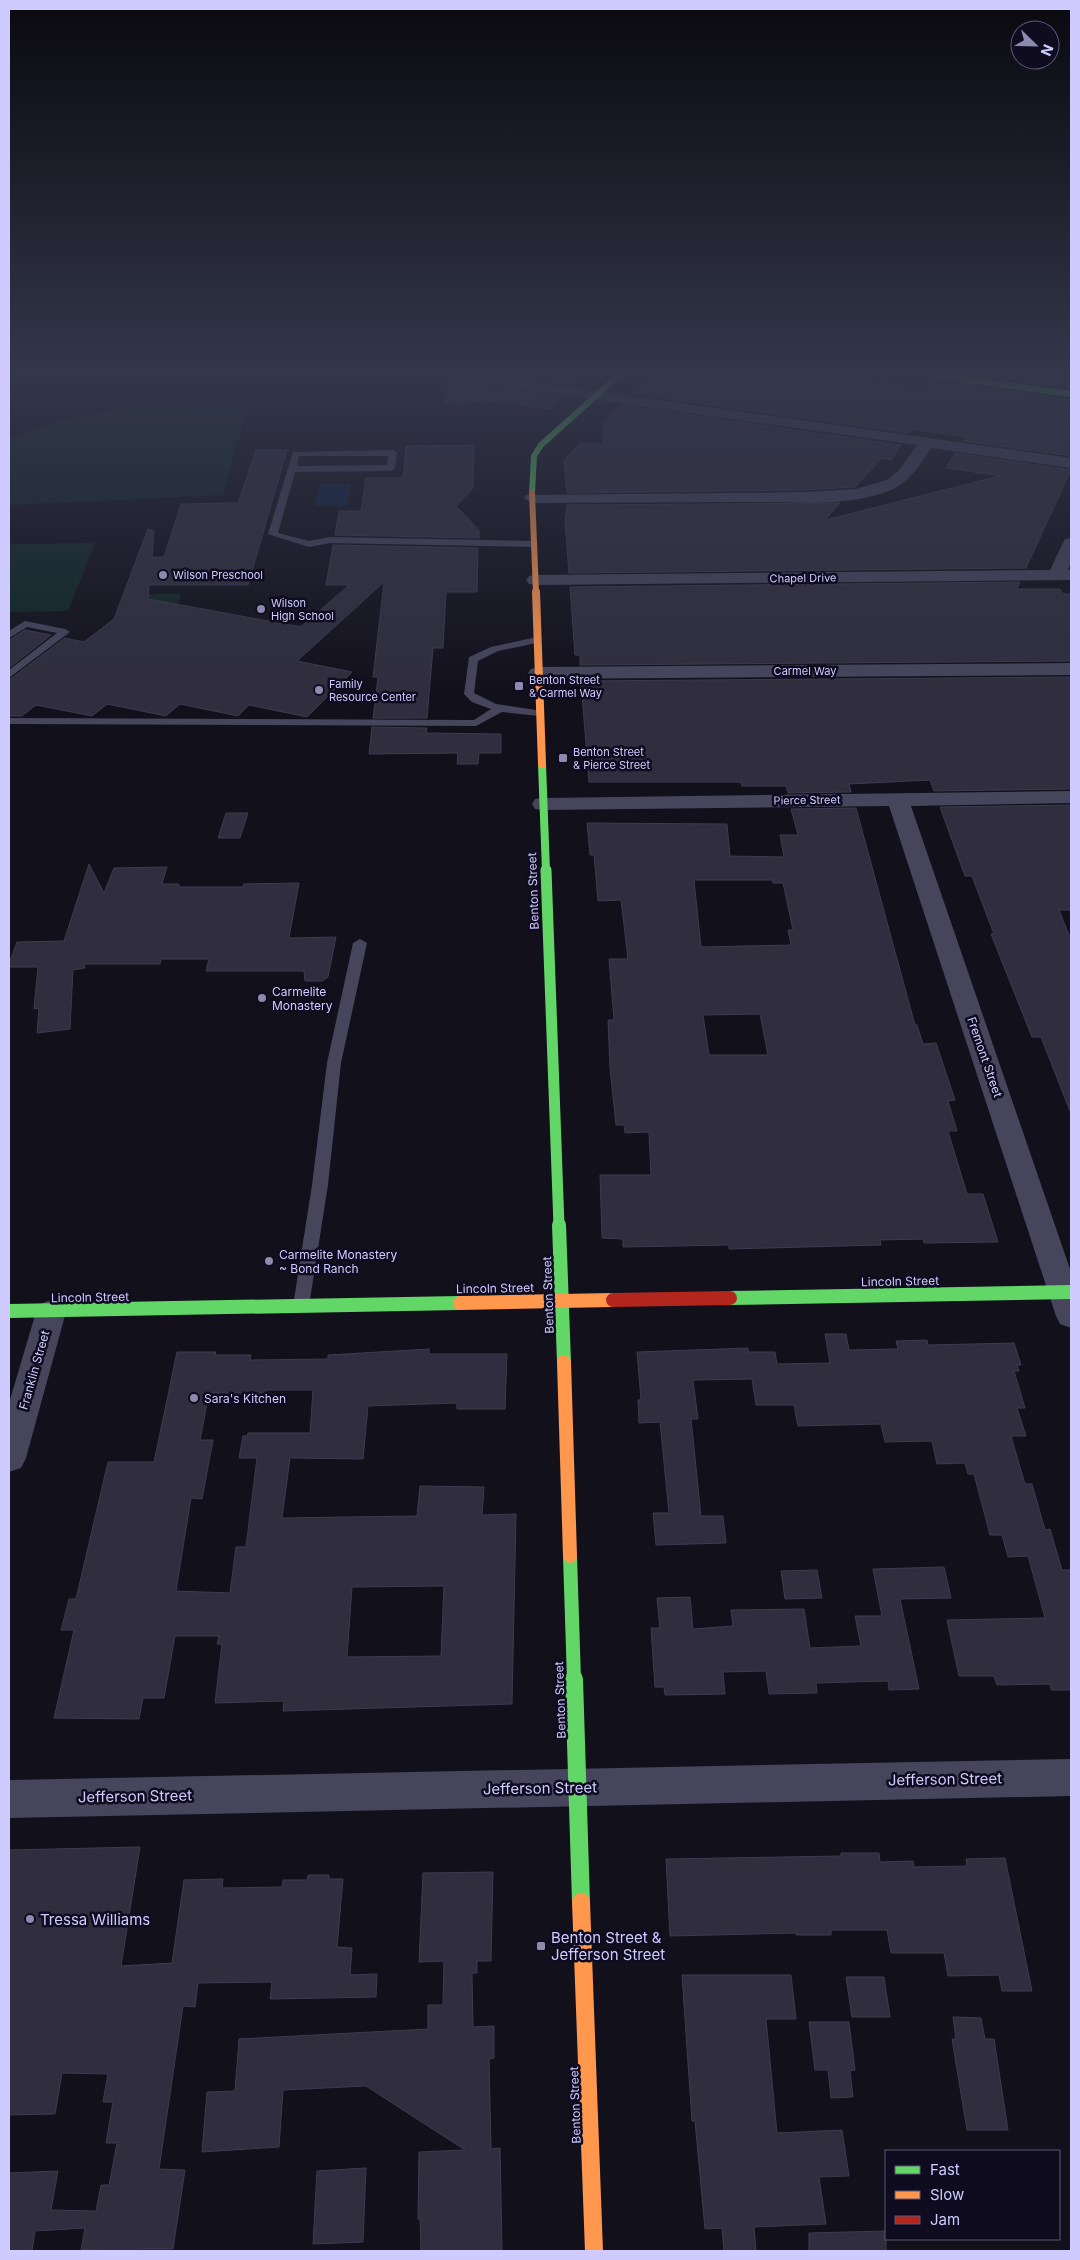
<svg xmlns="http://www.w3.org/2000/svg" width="1080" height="2260" font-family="Inter,sans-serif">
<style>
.green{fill:#102626}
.water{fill:#0c1e3d}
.building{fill:#302e3e;stroke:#3e3a50;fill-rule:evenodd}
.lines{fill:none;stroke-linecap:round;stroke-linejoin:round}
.lane{fill:#46455c;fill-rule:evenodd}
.street{fill:#46455c;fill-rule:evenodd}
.fast-far4{stroke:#63d668;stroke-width:6}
.fast-far3{stroke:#63d668;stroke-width:8}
.fast-far2{stroke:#63d668;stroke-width:11}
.fast-far1{stroke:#63d668;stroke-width:14}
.fast{stroke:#63d668;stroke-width:18}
.slow-far3{stroke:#ff974d;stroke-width:6}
.slow-far2{stroke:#ff974d;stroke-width:8}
.slow-far1{stroke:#ff974d;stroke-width:14}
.slow{stroke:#ff974d;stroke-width:18}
.jam{stroke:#b3261e;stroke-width:14}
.poi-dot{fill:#8e8aaf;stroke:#0f0c1f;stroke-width:2}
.labels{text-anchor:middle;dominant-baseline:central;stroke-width:5;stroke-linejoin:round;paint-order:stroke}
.far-poi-label{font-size:11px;fill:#d0cbff;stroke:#0f0c1f;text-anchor:start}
.far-street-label{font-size:11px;fill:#d0cbff;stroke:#0f0c1f}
.street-label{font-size:12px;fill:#d0cbff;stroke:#0f0c1f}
.poi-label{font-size:12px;fill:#d0cbff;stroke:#0f0c1f;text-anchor:start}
.near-street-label{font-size:15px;fill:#d0cbff;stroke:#0f0c1f}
.near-poi-label{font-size:15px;fill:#d0cbff;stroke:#0f0c1f;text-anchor:start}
</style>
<rect width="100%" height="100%" fill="#12101b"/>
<path class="green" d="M249 400 223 495 9 505V439L66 419 145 404Z
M95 543 68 611 9 612V544Z
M136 594H179L181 595 177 608 134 595Z"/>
<path class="water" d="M320 484H351L347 506H315Z"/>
<path class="building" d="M495 375H585L574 386Z
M652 375H815L928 389V379L1071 400V456L963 441 966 437 911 429 909 433 632 394Z
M980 375H1035L1031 383Z
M1047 375H1071V388L1042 384Z
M446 381H447L563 397 551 409 481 400 479 402 465 400 460 405 445 403Z
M621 405 901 445 891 460 882 458 855 487 805 490 567 493 564 460 580 444H603L604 421Z
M474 445 473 488 456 506 479 530V538L335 535 339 511H361L366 478H403L406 446Z
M256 450H287L248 585H149L148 599 301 627 349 585H326L333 545 478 548 477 592H446L443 648H433L427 718H373L378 677H373L384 582 297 661 352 672 307 717 249 705 238 716 180 704 166 716 107 704 92 716 36 705 22 716H9V680L65 638 84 642 114 619 148 529 154 531 152 557H164L181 504 238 503Z
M955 453 1071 470 1026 568 569 573 565 522 567 505 840 503 825 520 1000 476 946 468Z
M1020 582 1017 589H1060L1063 594H1071V661L580 665V655H575L570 587Z
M25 630 51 635 9 668V640Z
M1071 677V789L934 791 930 780 849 784 851 792 788 793 786 786H742L741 782H589L581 681Z
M372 727 427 728 426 733 501 734V753H479L478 764H457L458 753 369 754Z
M1071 805V910H1059L1071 940 1070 1111 1041 1037H1032L991 934H994L972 876H965L940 807Z
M856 808 915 1025H917L923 1044 936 1043 955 1100 948 1101 957 1131H948L967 1194H983L998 1242 924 1243 923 1239 880 1240 881 1245 729 1249V1245L623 1247V1239L602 1238 600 1175H651L649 1132 625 1133 624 1125H616L610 1068 608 1020H614L609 959H628L621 900 598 901 594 855H590L587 823 727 824 730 856 784 857 780 835H798L791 809ZM694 880H772L773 883H783L793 930H788L791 945 701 947ZM760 1014 768 1055H709L703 1015Z
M226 813H248L240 838H218Z
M89 864 104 893 114 868 167 867 162 884H179V887H243L244 884 299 883 289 938 336 937 328 977 322 981H305L304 971H206L209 959H161L160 964H84L85 968 73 970 70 1029 37 1033 39 1008 34 1009 38 967H9V964L17 942 64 941Z
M825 1334H846L849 1350 898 1349 896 1341 927 1340 928 1345 1014 1343 1021 1365H1017L1019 1371H1014L1025 1408H1017L1026 1436H1011L1025 1484H1032L1045 1530 1050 1529 1062 1570H1071V1690H1051L1050 1684 997 1685 994 1676H959L947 1620 1045 1618 1028 1556 1008 1557 1002 1535H990L974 1474H968L965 1463 937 1464 932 1441 885 1442 881 1424 798 1426 794 1405H756L752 1379 693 1380 698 1419H691L701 1516H723L726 1543 656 1545 653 1513H669L660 1422 639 1423 638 1400H641L637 1352 748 1348V1352H775L777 1364 830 1363Z
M429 1349V1354H507L505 1409H457V1403L368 1406 363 1459 290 1458 282 1518 417 1516 420 1486 484 1487 482 1515 516 1514 512 1704 283 1711 284 1701 215 1703 222 1644H217L219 1636H175L164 1698H143L139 1719 54 1718 74 1630H61L69 1599H76L108 1462H154L177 1352H216L215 1355H251L250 1360 328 1359V1355ZM267 1390H313L310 1433H248L247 1436H243L239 1458H257L246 1547H236L230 1593 176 1591 191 1498 202 1499 213 1440H200L209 1393H266ZM444 1586 441 1656 347 1657 352 1587Z
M944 1567 951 1598 900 1599 919 1689 889 1690 888 1681 816 1683 817 1693 769 1694 766 1671 723 1672 725 1694 665 1695 664 1687H655L651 1628H660L657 1598 690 1597 693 1629 733 1626 731 1610 804 1609 810 1648 861 1646 855 1616H882L873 1569Z
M817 1570 822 1598 785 1599 781 1571Z
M140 1847 121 1966 172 1963 184 1880 223 1879 222 1888 282 1887 283 1880H307L308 1875H329V1879H343L337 1947 352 1948 350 1975 377 1974 376 1997 270 1999 272 1982 198 1983 195 2007 183 2006 159 2169 185 2170 173 2249H138L137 2251 81 2250 85 2228 35 2231 32 2251H9V2173L58 2171 51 2210 96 2211 101 2185H109L117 2143H106L113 2102H103L108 2074 62 2073 55 2114 9 2115V1850Z
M841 1853H879L880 1862 913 1861 914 1867 967 1866 966 1859 1005 1858 1032 1991H1002L999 1975 948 1976 944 1953H891L887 1930H831V1935H796V1933L670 1936 666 1859 841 1856Z
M493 1872 491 1961H477V1973H472L473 2027 494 2026V2058L489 2059 491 2149 500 2148 502 2251H421L420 2219H418L419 2152 465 2150 366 2086 283 2090 279 2147 202 2152 207 2092 235 2091 239 2039 428 2029V2005H443L444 1961 419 1962 423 1873Z
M682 1975H791L796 2019H766L777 2133 842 2130 849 2176 819 2177 826 2224 754 2227 756 2251H724L722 2228 705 2229 695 2121H692Z
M846 1977H884L890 2017H852Z
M953 2017 981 2018 985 2039H994L1008 2130H967L952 2039H956Z
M809 2022H849L855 2070 850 2071 853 2097 831 2098 828 2070H815Z
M366 2168 363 2242 313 2244 317 2171Z
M886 2231V2251H809V2233Z"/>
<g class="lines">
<path class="lane" d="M1037 375H1045L1036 390H1030Z
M393 450 397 453 395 468 391 471 295 472 278 533 309 541 330 537 533 541 538 544 533 547 330 543 309 547 268 534 293 452ZM299 456H388L387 465 297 466Z
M25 621 65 629 70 632 9 678V670L57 633 27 627 9 638V631Z
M537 637 541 638V642L498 651 478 661 474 693 496 704 543 711 544 713 539 716 502 712 476 726 9 724V718L474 720 491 709 472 702 464 694 469 657 491 647Z
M360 939 367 943 341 1063 328 1185 309 1306 307 1310 301 1312 295 1310 293 1306 312 1185 327 1063 353 943Z"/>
<path class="street" d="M195 375H211L201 381 196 380Z
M440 375H480L1071 458V468L931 448C920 466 908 484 886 492 844 507 794 502 750 502 677 502 605 503 532 503L524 498 526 495 805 492 856 489 887 480 900 469 917 445 447 379Z
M1071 538V562L1068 570H1071V580L535 585 529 584 526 580 529 576 535 575 1050 570 1063 543 1065 539Z
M1071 663V675L538 679 531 677 528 673 531 669 538 667Z
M1071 791V803L911 806 1071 1272V1328L1060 1324 1056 1316 889 806 543 810 535 809 532 804 535 799 543 798Z
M51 1300 62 1304 66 1312 26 1458 21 1468 9 1472V1403L36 1312 40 1304Z
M1071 1759V1796L9 1818V1780Z"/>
<path class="fast-far4" d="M933 375 1071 394
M532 493 534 456 541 445 619 375"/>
<path class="fast-far3" d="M542 764 546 871"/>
<path class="fast-far2" d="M546 870 559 1226"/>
<path class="fast-far1" d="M559 1225 564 1362
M730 1298 1071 1292
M9 1311 460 1303
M570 1556 574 1680"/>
<path class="fast" d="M574 1679 581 1902"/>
<path class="slow-far3" d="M532 493 536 593"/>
<path class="slow-far2" d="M536 592 542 764"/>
<path class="slow-far1" d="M460 1303 613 1300
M564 1362 570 1556"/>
<path class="slow" d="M581 1902 594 2251"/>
<path class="jam" d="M613 1300 730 1298"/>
</g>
<linearGradient id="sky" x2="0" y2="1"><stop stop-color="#0a090f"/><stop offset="0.54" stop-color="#33374a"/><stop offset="1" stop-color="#33374a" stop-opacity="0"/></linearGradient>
<rect width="1080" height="692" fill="url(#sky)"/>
<g class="poi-dot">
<circle cx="163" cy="575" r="5"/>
<circle cx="261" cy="609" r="5"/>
<rect x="514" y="681" width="10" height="10" rx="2.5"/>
<circle cx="319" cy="690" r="5"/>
<rect x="558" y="753" width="10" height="10" rx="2.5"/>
<circle cx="262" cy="998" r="5"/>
<circle cx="269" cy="1261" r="5"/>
<circle cx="194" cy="1398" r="5"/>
<circle cx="30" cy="1919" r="5"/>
<rect x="536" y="1941" width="10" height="10" rx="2.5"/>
</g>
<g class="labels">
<g class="far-poi-label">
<text x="173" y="575">Wilson Preschool</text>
<text x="271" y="603">Wilson<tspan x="271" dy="13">High School</tspan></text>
<text x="529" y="680">Benton Street<tspan x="529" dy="13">&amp; Carmel Way</tspan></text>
<text x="329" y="684">Family<tspan x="329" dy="13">Resource Center</tspan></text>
<text x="573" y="752">Benton Street<tspan x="573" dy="13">&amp; Pierce Street</tspan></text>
</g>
<g class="far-street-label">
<text transform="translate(803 578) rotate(-1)">Chapel Drive</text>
<text x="805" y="671">Carmel Way</text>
<text transform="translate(807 800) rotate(-1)">Pierce Street</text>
</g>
<g class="street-label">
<text transform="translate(533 891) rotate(-92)">Benton Street</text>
<text transform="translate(985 1057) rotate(71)">Fremont Street</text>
<text transform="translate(900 1281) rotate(-1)">Lincoln Street</text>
<text transform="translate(495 1288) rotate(-1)">Lincoln Street</text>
<text transform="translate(548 1295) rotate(-92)">Benton Street</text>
<text transform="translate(90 1297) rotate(-1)">Lincoln Street</text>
<text transform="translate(34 1370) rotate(-74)">Franklin Street</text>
<text transform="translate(560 1700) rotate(-92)">Benton Street</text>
<text transform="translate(575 2105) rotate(-92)">Benton Street</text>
</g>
<g class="poi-label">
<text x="272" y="991">Carmelite<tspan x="272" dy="14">Monastery</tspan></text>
<text x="279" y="1254">Carmelite Monastery<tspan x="279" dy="14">~ Bond Ranch</tspan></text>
<text x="204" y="1398">Sara's Kitchen</text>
</g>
<g class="near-street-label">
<text transform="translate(945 1779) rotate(-1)">Jefferson Street</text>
<text transform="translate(540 1788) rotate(-1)">Jefferson Street</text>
<text transform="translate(135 1796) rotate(-1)">Jefferson Street</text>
</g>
<g class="near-poi-label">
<text x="40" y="1919">Tressa Williams</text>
<text x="551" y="1937">Benton Street &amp;<tspan x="551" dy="17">Jefferson Street</tspan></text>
</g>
</g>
<rect width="1080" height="2260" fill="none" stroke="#d0cbff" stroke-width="20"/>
<rect x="885" y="2150" width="175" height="90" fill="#0f0c1f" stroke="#5c5879"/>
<rect x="895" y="2166" width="25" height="8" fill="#63d668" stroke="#5c5879"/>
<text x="930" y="2175" font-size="15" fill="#d0cbff">Fast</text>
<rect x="895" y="2191" width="25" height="8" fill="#ff974d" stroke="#5c5879"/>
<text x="930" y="2200" font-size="15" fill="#d0cbff">Slow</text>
<rect x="895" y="2216" width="25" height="8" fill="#b3261e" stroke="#5c5879"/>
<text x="930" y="2225" font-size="15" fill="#d0cbff">Jam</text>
<g transform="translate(1035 45) rotate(113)"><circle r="24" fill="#0f0c1f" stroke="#5c5879"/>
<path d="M0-4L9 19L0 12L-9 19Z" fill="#8e8aaf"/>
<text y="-8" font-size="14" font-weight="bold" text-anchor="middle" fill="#d0cbff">N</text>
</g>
</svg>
